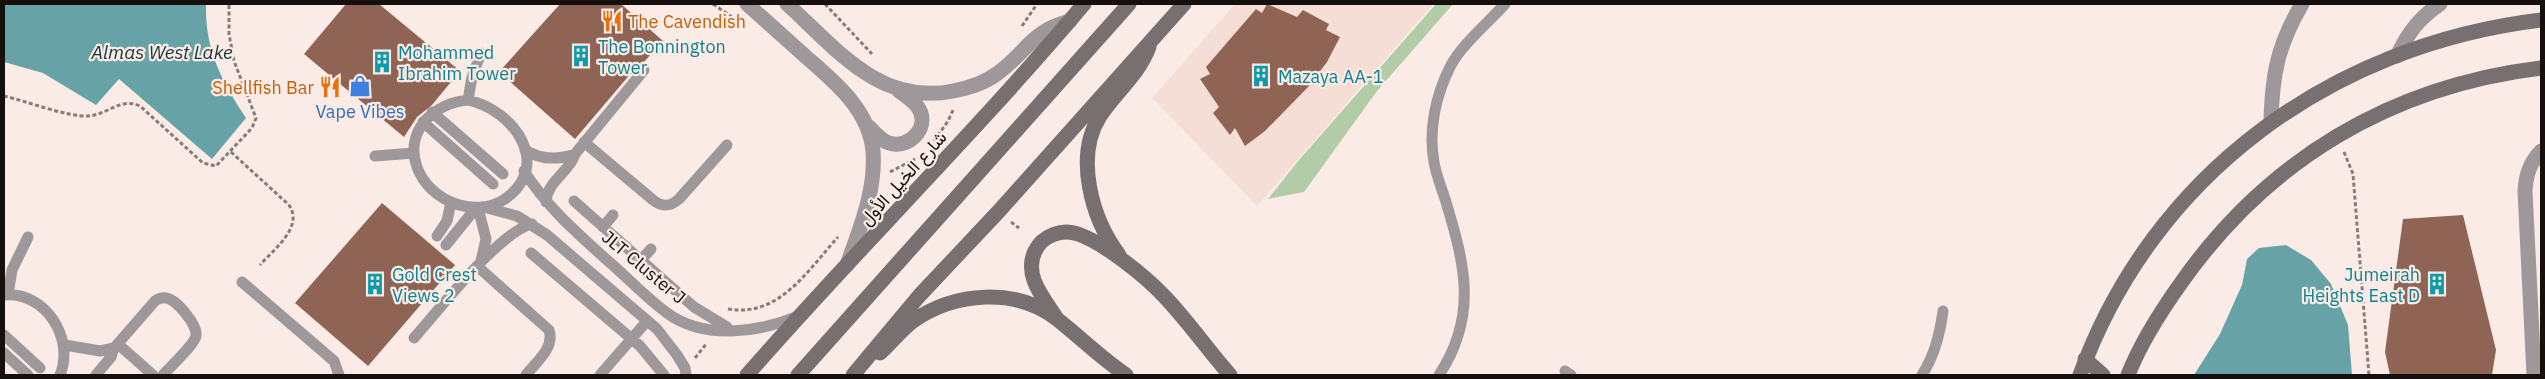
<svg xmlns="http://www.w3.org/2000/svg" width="2545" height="379" font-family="'IBM Plex Sans',Vazirmatn,sans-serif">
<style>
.built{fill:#f5ded6}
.green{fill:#b1cca6}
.water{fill:#67a2a7}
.building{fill:#906455}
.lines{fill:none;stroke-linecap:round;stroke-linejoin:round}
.path{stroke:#867c78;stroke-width:3;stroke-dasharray:4 2.5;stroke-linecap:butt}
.lane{stroke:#9f989a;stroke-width:11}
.street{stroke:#9f989a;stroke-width:15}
.secondary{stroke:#786f71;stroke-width:15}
.labels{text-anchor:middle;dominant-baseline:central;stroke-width:4.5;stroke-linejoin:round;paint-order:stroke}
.food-label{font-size:18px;fill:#c56008;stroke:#faebe6;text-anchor:start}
.culture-label{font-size:18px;fill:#0d838f;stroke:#faebe6;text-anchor:start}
.shop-label{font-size:18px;fill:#366cbe;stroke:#faebe6}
.street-label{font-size:18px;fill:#15100e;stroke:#faebe6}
.water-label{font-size:19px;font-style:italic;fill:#173638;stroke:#faebe6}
</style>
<rect width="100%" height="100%" fill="#faebe6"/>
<path class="built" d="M1235 4H1433L1257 206 1152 98Z"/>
<path class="green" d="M1436 4H1453L1377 91 1304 192 1268 199 1299 160Z"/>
<path class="water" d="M4 4H206C205 50 221 80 246 118L212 159 119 79 96 105 43 73 4 62Z
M2286 245 2311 260 2331 284 2348 325 2352 375H2194L2220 334 2242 285 2247 259 2259 248Z"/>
<path class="building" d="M346 4H379L460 71 432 105 417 117 404 137 304 54Z
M560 4H621L663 41 643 63 638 65 575 139 499 72Z
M1267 4 1297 17 1303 10 1329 24 1326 30 1340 37 1327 62 1309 86 1265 131 1245 146 1235 128 1230 135 1213 113 1219 107 1200 79 1210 74 1206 67 1256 9 1262 13Z
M382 203 455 265 368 366 295 303Z
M2463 215 2496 350 2492 375H2390L2385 352 2403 219Z"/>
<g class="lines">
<path class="path" d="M713 4 735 19
M825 4 872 54
M1022 26 1037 4
M4 96C26 101 67 117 88 116 107 115 121 97 140 106L203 163 216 166 252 128 256 118 234 61 229 34V4
M934 141 948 121 954 108
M231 152 289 205C304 227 274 249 260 265
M2344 152 2353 174 2369 375
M890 172 915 159
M1011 222 1019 228
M728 309C779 318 808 270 838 237
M695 358 707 343"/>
<path class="lane" d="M468 100C514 110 553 165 505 199 475 219 429 201 417 167 404 131 434 103 468 100Z
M468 100 472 77 481 53
M432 112 503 174
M423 122 493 184
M584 142 653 200C662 207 670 207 679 199L727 145
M525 150C541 160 558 160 575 154
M375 156 414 153
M524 171C547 207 576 232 607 260 627 277 645 297 667 313 704 340 758 333 798 316
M574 201 694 307 727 327
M546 202C547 181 569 173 575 154L644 70
M478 208 486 239 481 261
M487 208 517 216 547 235 657 329 677 355 685 368 686 375
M603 227 613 215
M437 236 447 221 451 202
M446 245 475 209
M531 253 640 346 664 375
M641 260 651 249
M477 266 549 330C555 348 536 362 526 375
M242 282 334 361 339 375
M8 294 12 270 28 237
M4 295C45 291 75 338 60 375
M4 335 40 368
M414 338C438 311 500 231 532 224
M118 344 153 375
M65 345 100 351 114 348
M4 353 28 375
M1565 371 1571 375
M96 375 111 357 114 348 155 301C158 299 161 297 166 298 176 299 198 325 196 336 194 345 170 367 163 375
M600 375 647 321
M1439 375C1478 316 1465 265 1446 202 1442 189 1436 175 1434 162 1428 130 1436 95 1450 67 1461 45 1489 22 1505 4
M1922 375C1935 355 1940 334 1943 311"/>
<path class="street" d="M747 4C766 21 785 38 804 55 833 81 869 108 873 151 876 191 860 228 847 265
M787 4C836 48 879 106 953 91 969 88 985 83 998 73 1027 52 1031 31 1070 21
M2397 56C2408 33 2419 18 2440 4
M2271 122C2272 74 2278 45 2302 4
M868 126C874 132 881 141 889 143 910 150 932 125 917 106 912 100 905 95 899 91
M2534 375 2525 191C2526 174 2530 163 2541 151"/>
<path class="secondary" d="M1119 255C1092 219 1074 157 1100 116 1116 92 1139 74 1149 47
M1057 319C1044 298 1023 276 1035 251 1042 236 1062 228 1078 234 1104 243 1144 275 1164 296 1188 321 1207 349 1230 375
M880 353C891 343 901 330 913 321 955 292 1016 287 1057 319 1081 338 1101 358 1126 375
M2085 359 2103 375
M747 375C857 249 976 132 1084 4
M798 375 1129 4
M853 375 919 296 999 211 1184 4
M2080 375C2153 174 2332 45 2541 20
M2128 375C2141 342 2161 311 2181 283 2268 159 2392 86 2541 68"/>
</g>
<defs>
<g id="restaurant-bare" transform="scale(1.725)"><path d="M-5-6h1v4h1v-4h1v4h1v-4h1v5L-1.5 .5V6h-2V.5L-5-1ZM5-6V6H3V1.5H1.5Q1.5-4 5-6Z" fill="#e8710a" stroke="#faebe6" stroke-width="2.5" paint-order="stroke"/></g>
<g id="building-bare" transform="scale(1.725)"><path d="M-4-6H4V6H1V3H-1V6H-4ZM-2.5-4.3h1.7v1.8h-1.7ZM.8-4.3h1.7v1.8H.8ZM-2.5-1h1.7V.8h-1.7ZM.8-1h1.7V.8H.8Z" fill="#0f9aa8" stroke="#faebe6" stroke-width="2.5" paint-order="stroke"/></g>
<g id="shop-bare" transform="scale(1.725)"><path d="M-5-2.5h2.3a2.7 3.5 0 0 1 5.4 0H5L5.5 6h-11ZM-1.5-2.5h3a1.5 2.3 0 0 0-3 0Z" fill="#3f7fe0" stroke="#faebe6" stroke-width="2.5" paint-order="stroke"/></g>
</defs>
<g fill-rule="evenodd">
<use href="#restaurant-bare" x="612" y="21"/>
<use href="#building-bare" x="581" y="56"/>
<use href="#building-bare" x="382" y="62"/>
<use href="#building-bare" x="1261" y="76"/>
<use href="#shop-bare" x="360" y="86"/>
<use href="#restaurant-bare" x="330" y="87"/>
<use href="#building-bare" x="375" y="284"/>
<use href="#building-bare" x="2437" y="284"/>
</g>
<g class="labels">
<g class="food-label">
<text x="628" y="21">The Cavendish</text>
<text x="314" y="87" text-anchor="end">Shellfish Bar</text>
</g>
<g class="culture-label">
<text x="598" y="46">The Bonnington<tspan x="598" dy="21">Tower</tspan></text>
<text x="398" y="52">Mohammed<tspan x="398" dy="21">Ibrahim Tower</tspan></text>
<text x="1278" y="76">Mazaya AA-1</text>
<text x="392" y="274">Gold Crest<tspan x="392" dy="21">Views 2</tspan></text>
<text x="2420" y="274" text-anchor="end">Jumeirah<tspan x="2420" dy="21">Heights East D</tspan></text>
</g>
<g class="shop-label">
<text x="360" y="111">Vape Vibes</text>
</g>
<g class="street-label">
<text transform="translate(903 178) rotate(-48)">شارع الخيل الأول</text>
<text transform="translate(644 267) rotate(40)">JLT Cluster J</text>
</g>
<g class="water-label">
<text x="162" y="52">Almas West Lake</text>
</g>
</g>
<rect width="2545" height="379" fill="none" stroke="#15100e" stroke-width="10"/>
</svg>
